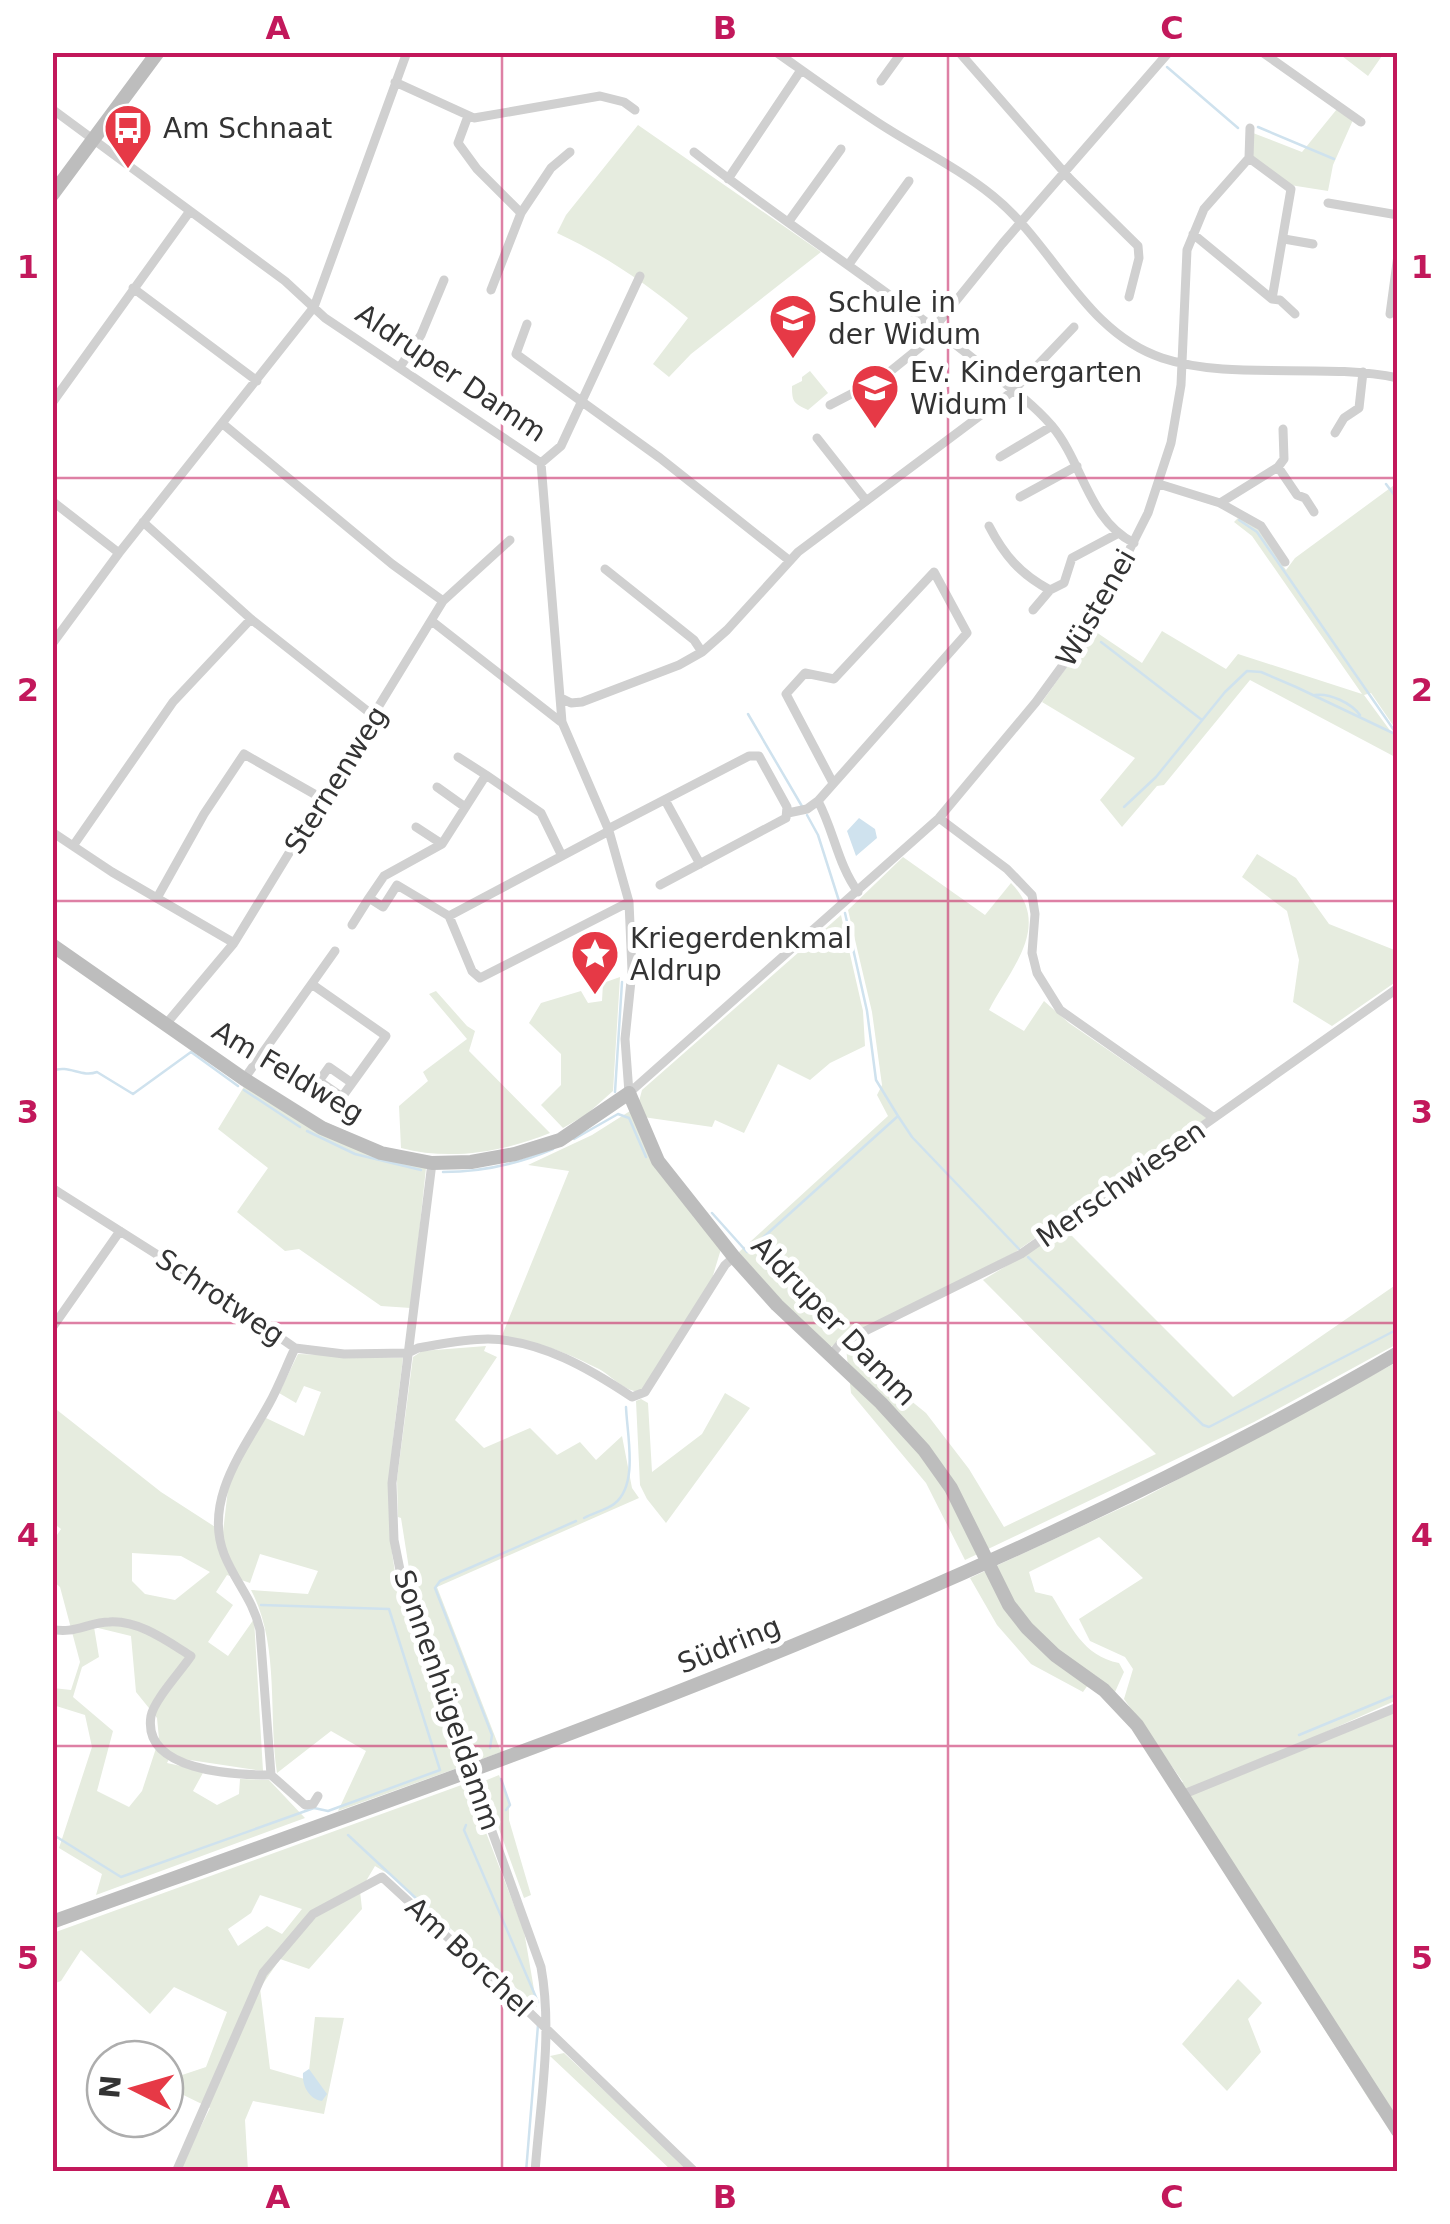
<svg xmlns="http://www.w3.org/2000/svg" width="1450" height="2224" font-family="'DejaVu Sans',sans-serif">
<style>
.green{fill:#e6ecdf;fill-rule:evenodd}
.water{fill:#cfe2ee}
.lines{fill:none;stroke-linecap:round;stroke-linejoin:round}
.stream{stroke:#cfe2ee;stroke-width:2.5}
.street{stroke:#d0d0d0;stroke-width:9}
.secondary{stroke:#bdbdbd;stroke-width:14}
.grid{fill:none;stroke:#c2185b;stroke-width:2.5;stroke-opacity:0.55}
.labels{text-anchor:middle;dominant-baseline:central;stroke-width:10;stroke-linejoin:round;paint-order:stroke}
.poi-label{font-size:28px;fill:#333;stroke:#fff;text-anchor:start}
.street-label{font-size:28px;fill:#333;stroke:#fff}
.neatline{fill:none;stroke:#c2185b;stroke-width:4}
.grid-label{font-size:32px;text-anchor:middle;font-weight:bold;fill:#c2185b}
</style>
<rect width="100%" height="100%" fill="#fff"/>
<path class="green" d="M1338 53H1384L1368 76Z
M1337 109 1353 120 1333 165 1328 191 1290 185 1252 157 1253 133 1302 152Z
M638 125 821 252 691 354 669 377 653 364 688 318C647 284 606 256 557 233L566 215Z
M810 371 828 393 808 410C794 403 792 403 792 386L802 381V377Z
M1397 483V731L1371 693 1364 695 1397 740V758L1250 680 1164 785 1157 786 1122 827 1100 800 1135 758 1042 702 1093 630 1142 663 1162 631 1226 669 1238 654 1362 694 1252 536 1234 522 1238 518 1258 529 1286 570 1295 558Z
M1257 854 1296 878 1329 924 1397 951V981L1332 1026 1293 1002 1299 960 1287 911 1242 877Z
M903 857 985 915 1011 883C1053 926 1010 969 989 1010L1024 1031 1044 1001 1069 1023 1207 1118 1014 1253 830 1347 780 1301 739 1252 888 1116 877 1095 882 1085 872 1012 848 910Z
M841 915 863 1011 865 1046 830 1063 810 1080 778 1064 744 1133 715 1120 712 1127 643 1117 638 1105 642 1090Z
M620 977 613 1091 587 1114 563 1128 541 1105 561 1085V1054L529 1023 541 1003 581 991 588 1003 602 1001 603 983Z
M436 991 467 1026 475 1031 469 1051 550 1133C503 1152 450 1161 401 1148L399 1106 428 1081 423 1072 467 1039 429 994Z
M245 1085 426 1168 411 1308 381 1306 299 1249 285 1251 237 1212 268 1168 218 1129Z
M630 1111 654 1163 721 1249 711 1282 641 1392C625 1392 613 1377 599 1369 570 1354 534 1339 501 1338L569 1171 528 1165 592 1135Z
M1066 1230 1233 1397 1397 1284V1344L1254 1422 965 1560 926 1483 851 1393 846 1348 926 1413 969 1469 1004 1527 1156 1454 983 1280Z
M486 1346 484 1351 497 1357 455 1420 484 1448 530 1428 557 1455 580 1442 596 1460 622 1436 632 1488 639 1498 437 1587 501 1752 474 1762 413 1594 401 1518 398 1517 397 1479 413 1357 422 1351Z
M298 1354 403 1358C394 1433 380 1511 398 1586 412 1647 441 1707 463 1766L338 1811 366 1751 331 1731 277 1773C268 1713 280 1645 251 1590L308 1594 318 1571 260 1554 250 1583 227 1575 216 1592 233 1605 208 1642 228 1656 254 1619 263 1771 170 1757 167 1763 204 1771 193 1791 217 1805 239 1794 240 1779 269 1780 305 1818 96 1895 102 1874 59 1848 92 1747 85 1715 53 1705V1688L71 1690 80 1662 60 1587 53 1581V1541L61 1529 53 1523 52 1406 161 1492 223 1532 228 1489 238 1463 266 1418 304 1436 321 1392 304 1386 296 1403 279 1393ZM132 1553 181 1556 210 1572 175 1600 145 1594 132 1581ZM94 1627 131 1636 136 1692 157 1718 159 1739 142 1791 129 1807 97 1791 113 1731 73 1697 82 1667 99 1657Z
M1397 1362V1700L1299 1744 1397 1711V2123L1386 2106 1377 2112 1171 1787 1183 1782 1124 1699 1133 1669 1125 1657 1090 1641 1079 1619 1143 1578 1099 1537 1029 1572 1035 1592 1052 1596C1071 1626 1083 1656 1119 1663L1124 1672 1115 1692 1095 1675 1083 1692 1031 1664 997 1625 970 1578 1143 1498Z
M725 1393 750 1408 666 1523 647 1499 640 1485 636 1401 641 1399 648 1403 652 1472 702 1434Z
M499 1775 509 1802V1820L531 1895 524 1898 482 1782Z
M467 1783 524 1931 537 2007 395 1878 375 1866 360 1891 362 1909 309 1969 280 1959 260 1988 270 2069 308 2080 315 2017 344 2018 324 2114 253 2101 245 2120 248 2171 178 2172 210 2108 165 2086V2071L176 2077 206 2067 227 2012 174 1987 150 2014 81 1950 61 1981 53 1984V1933ZM260 1895 302 1909 282 1934 267 1926 238 1946 228 1929 251 1913Z
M1238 1979 1262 2003 1248 2019 1261 2052 1227 2091 1182 2044Z
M564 2053 690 2171H672L550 2056Z"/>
<path class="water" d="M859 818 875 829 877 838 856 856 847 831Z
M309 2069 327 2094 322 2101C309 2099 302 2086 303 2073Z"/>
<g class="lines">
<path class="stream" d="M1167 67 1238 128
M1258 127 1334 159
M1386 484 1398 500
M1239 520 1257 532 1398 736
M1101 642 1202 720
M1315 695C1330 693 1351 703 1360 715
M748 714 803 808
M1124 807 1156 777 1225 692 1247 671 1261 672 1296 687 1395 734
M807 815 818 835 839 901
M845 913 867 1011 876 1080 898 1116
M52 1071C69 1064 81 1078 97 1072L133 1094 191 1052 238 1086
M244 1090 300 1127
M615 1092 622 982
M307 1131 355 1154 421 1170
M574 1139 618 1114 629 1118 646 1157
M443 1172C482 1172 518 1164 553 1149
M712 1213 747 1252 898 1116 912 1137 1019 1249
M1028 1257 1203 1425 1209 1427 1398 1329
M584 1518C593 1513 606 1510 614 1504 639 1485 627 1435 626 1407
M1299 1735 1398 1694
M490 1748 492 1735 435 1588 440 1581 576 1521
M501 1779 510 1805 506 1810
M466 1825 464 1830 538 2002
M52 1834 121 1877 314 1808 328 1811 440 1770 389 1609 261 1605
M348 1835 449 1929
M457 1937 532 2006
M526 2172 538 2025"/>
<path class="street" d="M776 52C810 76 843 100 877 122 915 147 957 167 993 196 1054 245 1084 332 1162 358 1231 381 1322 362 1398 378
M959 52 1070 179 1138 246 1139 258 1129 297
M1262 52 1361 122
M881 81 902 52
M395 82 474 118 600 96 624 102 635 110
M52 109 285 281 325 318 541 463 562 722 609 831 629 902 632 971 625 1039 629 1093
M468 116 458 143 477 169 521 213 491 290
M694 152C782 222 877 282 965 352 993 375 1028 398 1052 426 1083 463 1088 520 1134 543
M728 179 801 70
M1328 203 1398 215
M521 213 551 168 570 152
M789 221 841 149
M1193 234 1272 299 1291 189 1249 158
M1284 239 1313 244
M849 264 909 181
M133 288 257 381
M1272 299 1280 300 1295 314
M1390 314 1398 255
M527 324 516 354 660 458 790 561
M934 328 1002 244 1169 52
M400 367 421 335 444 280
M52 403 190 211
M830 405 882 378 939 332
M223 424 392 564 443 601
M1335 433 1344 418 1359 408 1363 372
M817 438 865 499
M1000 457 1052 426
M541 463 561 446 640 276
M1278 467 1297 495 1305 498 1314 512
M1159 484 1220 503 1278 467 1284 459 1283 429
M1020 497 1077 466
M52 501 119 553
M1220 503 1261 526 1285 562
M143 522 251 619 375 717
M989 526C1004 555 1020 574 1050 590L1064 583 1072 558 1117 534
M605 569 694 640 702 652
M1033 610 1050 590
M433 622 561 722
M52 644 119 553 314 307 407 52
M561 698 571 703 582 702 679 665 702 652 727 630 798 552 1013 391 1074 327
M458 757 486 775
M437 787 465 807
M665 800 700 864
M818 801C834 831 838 865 858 892
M788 813 807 809 818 801 967 633 934 572 834 679 805 673 786 694 833 783
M939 818 1007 869 1032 895 1035 914 1032 953 1037 973 1060 1010 1214 1118
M416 827 442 844
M608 829 749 756H759L787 807 786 818 660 885
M52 832 112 872 234 943
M73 846 173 702 251 619
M157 898 204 814 244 754 323 799
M369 898 384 876 442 844 486 775 541 813 561 854
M449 916 609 831
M352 925 369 898 383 907 397 885 449 916 472 971 480 978 629 902
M313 985 386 1036 342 1097 319 1081 329 1067 352 1083
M166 1024 234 943 443 601 510 540
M244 1079 335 951
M629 1093 939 818 1036 702 1090 628 1148 513 1171 443 1181 385 1187 250 1204 209 1249 158 1250 128
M432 1163 392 1483 394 1540 403 1585 541 1967C553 2034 540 2104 535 2172
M52 1188 194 1278 295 1348 344 1354 408 1353 418 1348C441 1344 465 1339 488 1339 541 1340 590 1369 632 1397L645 1392 725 1265 734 1257
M52 1328 120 1231
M295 1348C286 1367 279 1386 269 1404 245 1448 203 1499 224 1554 235 1582 253 1599 260 1630L271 1775 305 1805 313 1804 318 1796
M830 1356 841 1343 1021 1254 1398 988
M52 1629C71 1635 90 1622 109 1622 139 1620 167 1641 191 1656 181 1671 154 1700 151 1716 142 1771 233 1775 271 1775
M1184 1794 1398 1707
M176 2172 263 1973 313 1914 382 1877 530 2013 695 2172"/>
<path class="secondary" d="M52 195 158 52
M52 945 244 1079 322 1128 381 1153 432 1163 471 1162 515 1154 560 1140 629 1093 658 1161 734 1257 777 1305 881 1403 924 1450 951 1488 1009 1605 1027 1628 1055 1655 1104 1690 1137 1725 1398 2131
M52 1922C510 1757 975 1599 1398 1353"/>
</g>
<path class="grid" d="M502 52V2172M948 52V2172M52 478H1398M52 901H1398M52 1323H1398M52 1746H1398"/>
<defs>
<g id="bus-pin" transform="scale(2.5)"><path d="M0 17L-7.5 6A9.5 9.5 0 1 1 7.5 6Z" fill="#e63946" stroke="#fff"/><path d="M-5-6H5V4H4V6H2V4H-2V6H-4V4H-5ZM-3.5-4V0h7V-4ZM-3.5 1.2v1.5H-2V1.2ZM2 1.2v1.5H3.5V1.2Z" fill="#fff"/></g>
<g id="school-pin" transform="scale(2.5)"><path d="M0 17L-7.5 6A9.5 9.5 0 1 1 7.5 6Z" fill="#e63946" stroke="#fff"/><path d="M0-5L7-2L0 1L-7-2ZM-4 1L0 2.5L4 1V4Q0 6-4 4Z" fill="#fff"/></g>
<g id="sight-pin" transform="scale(2.5)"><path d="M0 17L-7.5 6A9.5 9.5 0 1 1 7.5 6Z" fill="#e63946" stroke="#fff"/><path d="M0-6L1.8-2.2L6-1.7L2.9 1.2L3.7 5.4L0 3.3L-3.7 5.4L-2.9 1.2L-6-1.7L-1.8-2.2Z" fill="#fff"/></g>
</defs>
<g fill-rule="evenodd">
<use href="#bus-pin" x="128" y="128"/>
<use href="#school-pin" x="793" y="318"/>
<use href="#school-pin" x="875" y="388"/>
<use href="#sight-pin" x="595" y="954"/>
</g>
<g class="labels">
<g class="poi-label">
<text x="163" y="128">Am Schnaat</text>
<text x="828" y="302">Schule in<tspan x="828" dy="32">der Widum</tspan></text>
<text x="910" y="372">Ev. Kindergarten<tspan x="910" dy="32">Widum I</tspan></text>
<text x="630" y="938">Kriegerdenkmal<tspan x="630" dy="32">Aldrup</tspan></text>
</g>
<g class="street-label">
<text transform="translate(451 373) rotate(34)">Aldruper Damm</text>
<text transform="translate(1096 608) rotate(-60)">Wüstenei</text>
<text transform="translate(336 780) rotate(-58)">Sternenweg</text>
<text transform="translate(288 1072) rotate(31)">Am Feldweg</text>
<text transform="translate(1121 1184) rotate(-35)">Merschwiesen</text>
<text transform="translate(220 1297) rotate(34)">Schrotweg</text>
<text transform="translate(834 1321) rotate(46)">Aldruper Damm</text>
<text transform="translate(729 1645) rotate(-22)">Südring</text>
<text transform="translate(447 1700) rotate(71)">Sonnenhügeldamm</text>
<text transform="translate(469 1957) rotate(43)">Am Borchel</text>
</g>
</g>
<rect width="1450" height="2224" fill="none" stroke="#ffffff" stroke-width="110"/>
<g transform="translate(135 2089) rotate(275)"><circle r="48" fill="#ffffff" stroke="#adadad" stroke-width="2.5"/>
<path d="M0-8L18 38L0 25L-18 38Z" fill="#e63946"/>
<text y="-15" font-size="28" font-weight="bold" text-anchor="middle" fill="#333333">N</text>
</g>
<rect x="55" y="55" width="1340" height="2114" class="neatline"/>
<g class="grid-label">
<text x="278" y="39">A</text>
<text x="725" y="39">B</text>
<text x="1172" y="39">C</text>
<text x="28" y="278">1</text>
<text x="1422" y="278">1</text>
<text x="28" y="701">2</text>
<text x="1422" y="701">2</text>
<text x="28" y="1123">3</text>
<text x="1422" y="1123">3</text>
<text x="28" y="1546">4</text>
<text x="1422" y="1546">4</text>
<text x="28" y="1969">5</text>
<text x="1422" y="1969">5</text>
<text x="278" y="2208">A</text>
<text x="725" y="2208">B</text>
<text x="1172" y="2208">C</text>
</g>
</svg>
